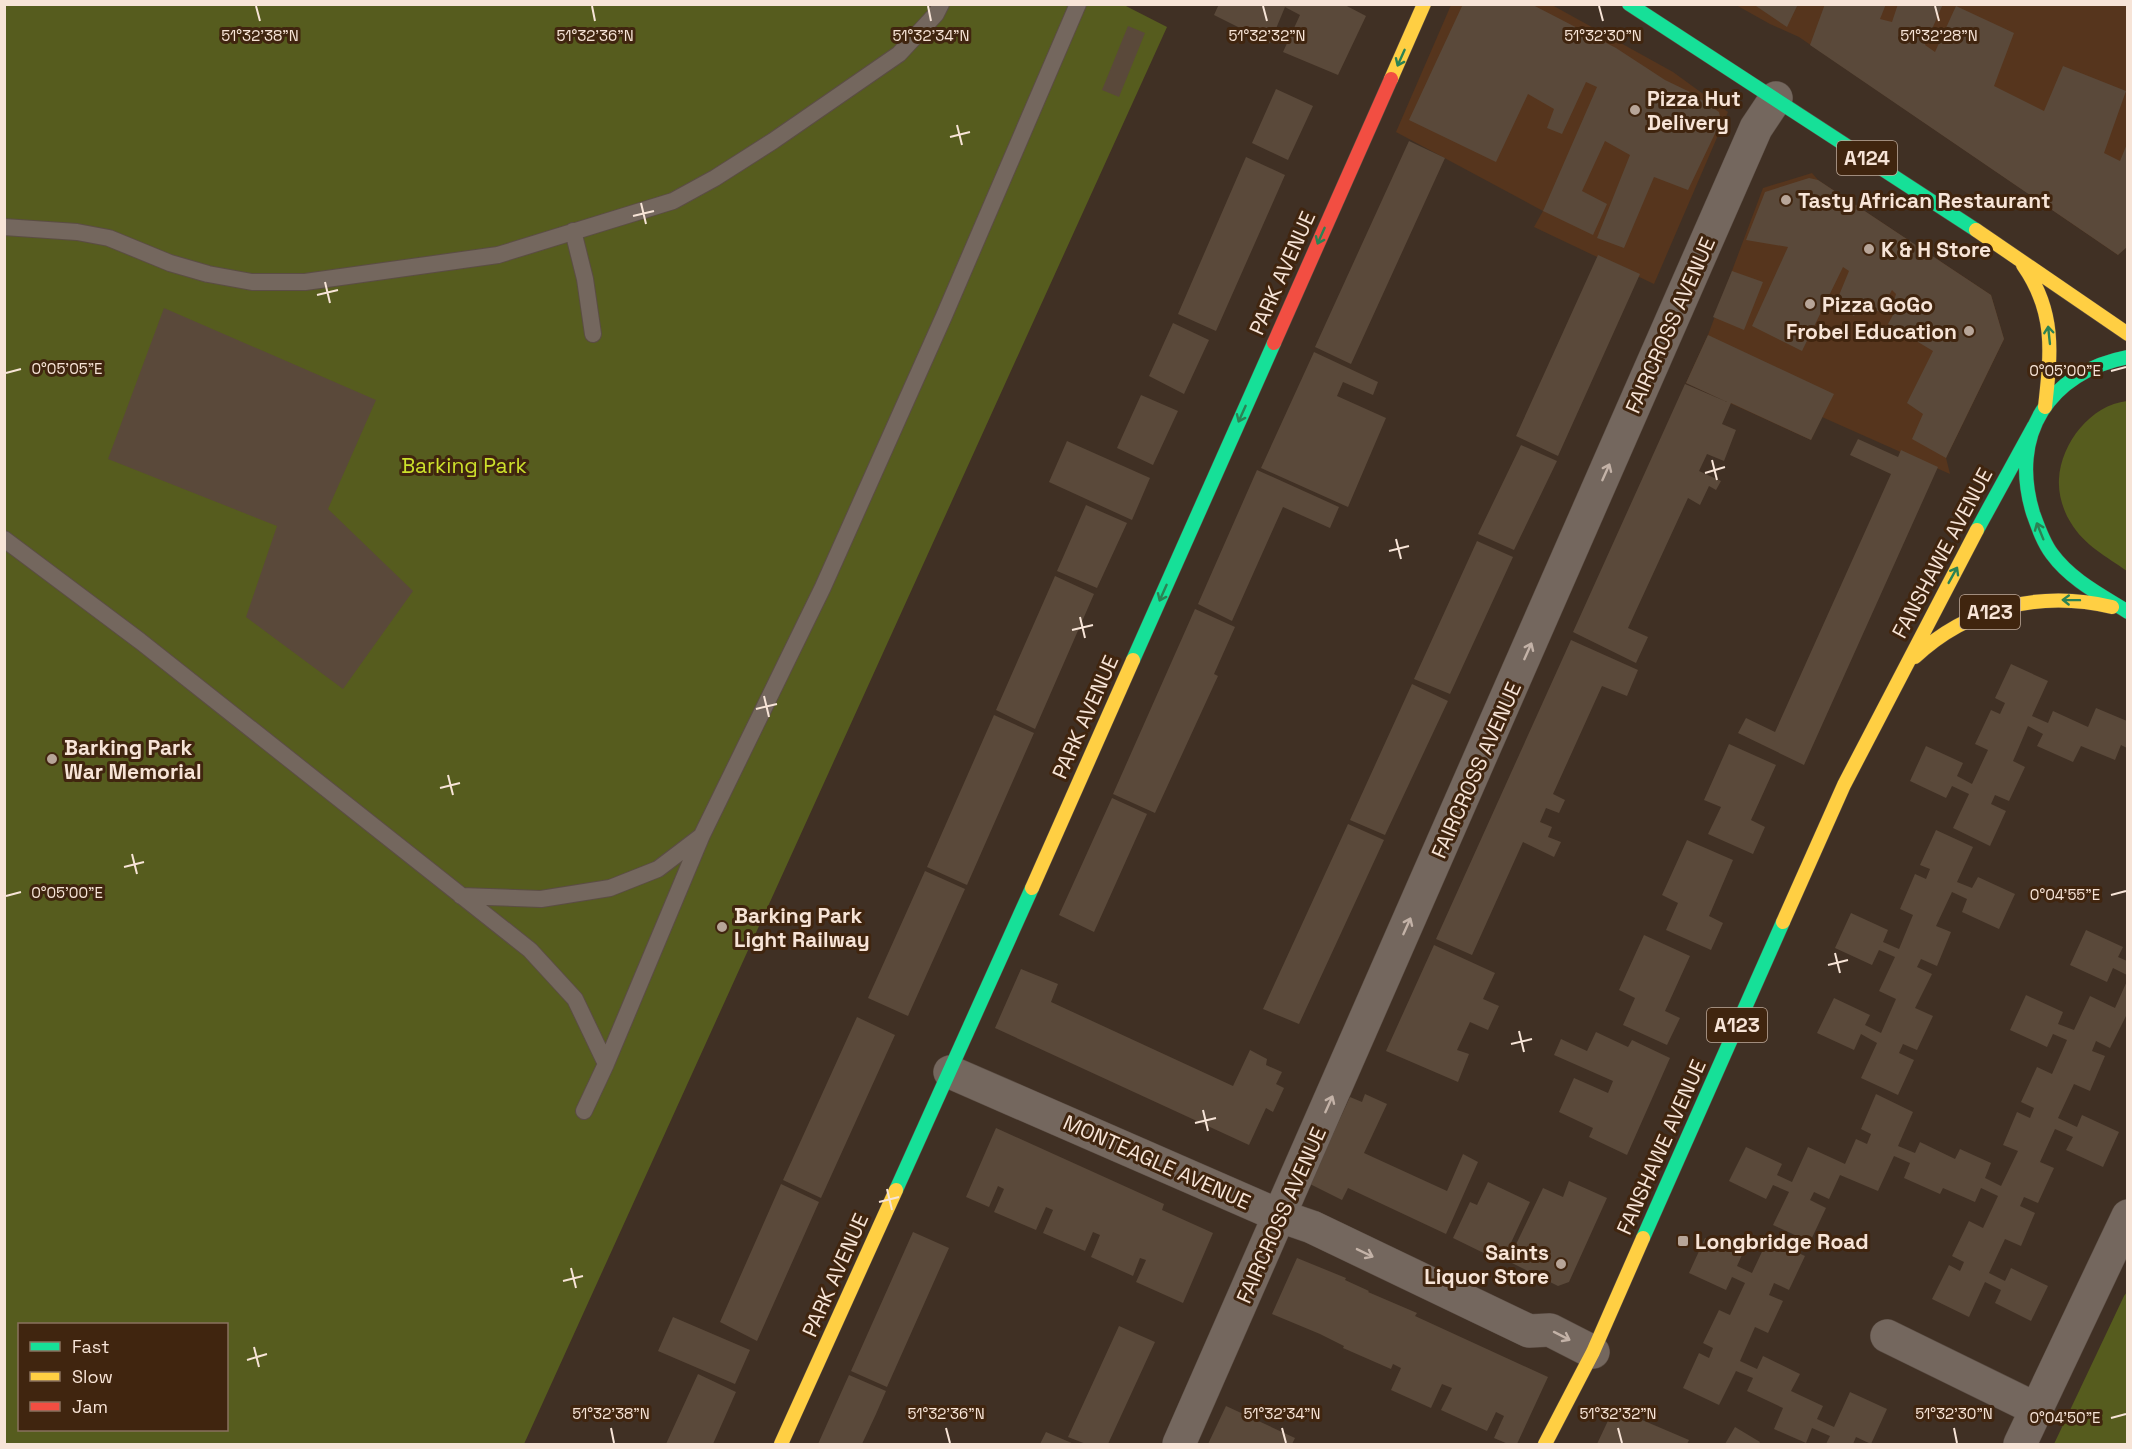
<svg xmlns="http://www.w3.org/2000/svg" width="2132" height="1449" font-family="'Space Grotesk',sans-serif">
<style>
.built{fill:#56351d}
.green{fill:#565c1e;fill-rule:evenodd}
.building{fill:#5a493a}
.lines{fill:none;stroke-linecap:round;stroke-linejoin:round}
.lane-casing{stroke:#5b4d44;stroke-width:18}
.street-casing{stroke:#5b4d44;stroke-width:34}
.fast-casing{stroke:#5b4d44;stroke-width:15}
.slow-casing{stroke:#5b4d44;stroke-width:15}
.jam-casing{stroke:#5b4d44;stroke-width:15}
.lane{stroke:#74675e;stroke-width:16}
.street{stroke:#74675e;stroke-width:33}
.fast{stroke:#16e098;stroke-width:14}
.slow{stroke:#ffcf43;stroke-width:14}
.jam{stroke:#f24e42;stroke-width:14}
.oneway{stroke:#2b8254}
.oneway2{stroke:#c3b2a7}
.ticks{fill:none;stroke:#f7e4d7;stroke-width:2}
.poi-dot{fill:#b7a598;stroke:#40250f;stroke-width:2}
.labels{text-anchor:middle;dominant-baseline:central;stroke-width:6;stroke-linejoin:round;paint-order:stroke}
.shield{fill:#40250f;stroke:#c0ab9b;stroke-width:1.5}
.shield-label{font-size:20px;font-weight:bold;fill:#f7e4d7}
.poi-label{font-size:21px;font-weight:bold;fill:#f7e4d7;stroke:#40250f;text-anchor:start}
.street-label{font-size:21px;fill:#f7e4d7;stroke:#40250f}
.park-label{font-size:21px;fill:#cde12c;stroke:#40250f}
.ticks-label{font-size:15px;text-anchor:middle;fill:#f7e4d7;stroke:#40250f;stroke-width:6;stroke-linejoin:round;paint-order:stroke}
</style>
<rect width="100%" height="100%" fill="#403024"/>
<path class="built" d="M1451 5H1552L1673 72 1728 112 1654 284 1534 227 1543 211 1396 132Z
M1736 5H2127V241L2118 255 1799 37 1770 24Z
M1812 173 1818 180 1991 295 2004 339 1946 458 1950 474 1822 417 1811 440 1686 383 1708 335 1763 188Z"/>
<path class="green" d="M1122 4 1167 27 524 1444H5V5ZM20 1324H226V1430H20Z
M2127 401H2128L2127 571C2107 557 2084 545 2071 523 2063 511 2058 493 2059 479 2061 443 2091 405 2127 401Z
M2127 1292V1444H2054L2124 1296Z"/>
<path class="building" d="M1219 4H1343L1366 16 1338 75 1283 52 1300 15 1285 7 1270 43 1214 15Z
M1463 4H1531L1616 48 1665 80 1692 93 1719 112 1721 121 1688 190 1654 177 1624 248 1597 238 1630 155 1605 141 1582 191 1607 204 1593 235 1543 211 1597 87 1586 82 1562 134 1547 128 1554 109 1528 94 1496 162 1409 120Z
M1753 4H1798L1787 27Z
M1825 4H1886L1880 19 1892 22 1898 4H1943L1925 45 1935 52 1956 6 2014 33 1994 86 2044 111 2063 66 2126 91 2104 153 2120 161 2127 144V247L2118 255 1810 45Z
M1128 26 1145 33 1119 97 1102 90Z
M1276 89 1313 106 1288 160 1252 143Z
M1409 141 1445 158 1351 364 1315 347Z
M1246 157 1285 175 1216 331 1178 314Z
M1809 178 1818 180 1991 295 2004 339 1946 458 1912 439 1923 414 1907 403 1933 351 1888 324 1899 304 1894 301 1896 294 1892 290 1880 312 1861 304 1854 316 1835 305 1849 271 1843 267 1802 351 1752 326 1788 247 1746 240 1765 192Z
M1598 255 1640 274 1558 456 1516 436Z
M1732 271 1763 282 1744 330 1713 317Z
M164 308 376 400 328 509 413 591 343 689 246 617 277 526 108 459Z
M1173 323 1209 340 1184 394 1149 376Z
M1708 335 1834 394 1811 440 1731 403 1722 424 1736 430 1724 461 1707 454 1699 471 1721 481 1716 490 1709 486 1700 505 1688 498 1628 628 1648 637 1636 663 1573 632 1685 384 1727 402 1686 383Z
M1314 352 1378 382 1373 395 1343 382 1337 396 1386 418 1348 507 1261 468Z
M1141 395 1178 411 1153 465 1117 448Z
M1858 439 1898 457 1901 450 1938 467 1804 765 1738 733 1746 718 1775 732 1891 474 1850 455Z
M1067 441 1150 478 1132 520 1049 482Z
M1521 445 1557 461 1514 550 1478 534Z
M1257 470 1339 507 1330 528 1283 507 1232 621 1198 604Z
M1086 505 1127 523 1097 588 1057 571Z
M1477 541 1513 557 1450 694 1414 679Z
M1055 576 1094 594 1035 729 996 710Z
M1195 609 1235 627 1214 674 1218 676 1155 813 1113 794Z
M1571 640 1638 670 1627 696 1602 686 1553 794 1565 800 1559 813 1546 808 1540 822 1552 827 1548 837 1561 842 1554 857 1523 842 1472 955 1436 939Z
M2011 664 2048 681 2032 716 2048 723 2053 711 2088 727 2096 708 2127 721 2126 734 2127 735V748L2121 745 2115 760 2081 746 2073 762 2037 746 2043 734 2028 726 2013 761 2025 767 2009 801 1995 795 1991 804 2006 811 1990 846 1953 828 1969 794 1952 786 1946 798 1910 781 1926 746 1963 763 1957 776 1972 784 1988 750 1975 744 1991 710 2000 714 2005 703 1995 698Z
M1412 684 1448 701 1385 835 1350 820Z
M994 715 1034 733 967 885 927 867Z
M1729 744 1776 765 1751 820 1765 827 1753 854 1708 834 1721 807 1704 800Z
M1112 798 1147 814 1094 932 1059 915Z
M1348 824 1384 840 1299 1024 1263 1009Z
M1936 830 1973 847 1957 882 1972 888 1978 877 2015 894 1999 929 1962 912 1967 899 1952 892 1936 926 1951 932 1937 966 1921 959 1917 967 1932 974 1915 1008 1933 1016 1917 1050 1903 1044 1899 1053 1914 1060 1898 1095 1861 1078 1877 1043 1861 1034 1854 1050 1817 1033 1834 998 1870 1015 1865 1025 1881 1033 1896 999 1879 991 1895 957 1879 950 1872 965 1835 948 1851 913 1888 930 1883 942 1899 949 1913 915 1900 909 1915 874 1926 879 1930 869 1920 865Z
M1687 840 1733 860 1709 916 1723 923 1711 950 1666 930 1678 903 1662 895Z
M925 871 965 889 908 1016 868 998Z
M2086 930 2123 947 2118 957 2127 961V975L2113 968 2107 982 2070 965Z
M1644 935 1690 956 1665 1011 1680 1018 1667 1045 1623 1025 1635 998 1619 990Z
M1434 945 1495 973 1483 999 1499 1006 1488 1030 1470 1022 1457 1050 1469 1054 1458 1082 1386 1051Z
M1021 969 1058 984 1051 1002 1233 1086 1250 1050 1267 1059 1266 1065 1282 1072 1276 1084 1284 1088 1273 1112 1266 1108 1249 1145 995 1028Z
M2127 981V1014L2110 1048 2096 1041 2092 1051 2105 1056 2090 1091 2074 1084 2058 1118 2077 1127 2082 1115 2119 1132 2103 1167 2066 1150 2073 1137 2055 1129 2040 1162 2054 1168 2038 1203 2024 1197 2020 1206 2035 1213 2021 1246 2005 1239 1989 1273 2005 1281 2011 1268 2048 1286 2031 1321 1995 1303 2001 1290 1985 1282 1969 1317 1932 1299 1949 1265 1960 1271 1964 1262 1952 1256 1969 1221 1983 1228 1998 1196 1981 1188 1975 1202 1943 1188 1940 1194 1904 1178 1910 1163 1894 1156 1878 1191 1840 1175 1829 1199 1814 1192 1810 1200 1826 1208 1810 1242 1773 1225 1789 1192 1773 1185 1766 1199 1729 1181 1746 1147 1782 1164 1777 1175 1792 1182 1808 1147 1845 1164 1856 1139 1867 1144 1871 1134 1861 1129 1876 1094 1913 1112 1898 1146 1915 1153 1920 1142 1955 1159 1960 1149 1991 1163 1985 1178 2001 1186 2018 1151 2003 1145 2017 1112 2030 1118 2034 1108 2021 1102 2037 1067 2052 1074 2067 1040 2053 1034 2047 1047 2010 1030 2026 995 2063 1012 2058 1024 2074 1030 2090 996 2115 1008Z
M857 1017 895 1035 821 1198 783 1180Z
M1596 1032 1628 1047 1632 1040 1670 1058 1627 1155 1589 1137 1593 1128 1559 1112 1574 1078 1608 1093 1613 1081 1554 1055 1561 1039 1587 1051Z
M1365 1094 1387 1104 1364 1153 1447 1191 1463 1154 1478 1162 1446 1234 1348 1188 1342 1200 1310 1184 1350 1097 1362 1102Z
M996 1128 1164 1204 1162 1210 1213 1233 1183 1303 1136 1282 1146 1260 1140 1258 1133 1276 1091 1257 1100 1235 1093 1232 1085 1251 1043 1233 1053 1210 1046 1207 1036 1230 994 1212 1004 1189 998 1186 989 1207 966 1197Z
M1569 1181 1607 1198 1569 1282 1558 1286 1508 1261 1543 1188 1563 1197Z
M1488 1182 1530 1202 1502 1262 1453 1238 1470 1202 1477 1205Z
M781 1184 819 1202 757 1341 720 1322Z
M913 1232 949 1248 887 1387 851 1371Z
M1705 1238 1742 1255 1737 1266 1752 1273 1768 1239 1805 1256 1789 1290 1774 1283 1769 1295 1783 1301 1768 1333 1755 1327 1740 1361 1757 1369 1763 1356 1800 1374 1791 1391 1823 1406 1817 1419 1834 1427 1850 1392 1887 1409 1871 1444 1856 1437 1853 1444H1826L1830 1436 1812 1428 1806 1443 1774 1429 1783 1408 1747 1391 1753 1378 1736 1371 1719 1405 1683 1388 1699 1353 1709 1358 1713 1348 1703 1343 1719 1310 1730 1315 1745 1283 1732 1277 1726 1290 1689 1273Z
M1297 1258 1346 1278 1345 1280 1369 1291 1368 1292 1417 1313 1415 1316 1548 1377 1517 1444H1508L1494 1438 1504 1416 1496 1412 1487 1431 1441 1410 1452 1388 1442 1384 1431 1408 1391 1390 1401 1368 1393 1364 1391 1369 1343 1348 1344 1346 1320 1334 1272 1314Z
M673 1317 750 1350 735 1384 658 1351Z
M1119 1326 1155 1342 1108 1444H1086L1068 1437Z
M698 1374 736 1392 713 1444H666Z
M849 1375 886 1391 876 1414 862 1444H818Z
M1226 1406 1295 1438 1292 1444H1208Z
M1614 1408 1689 1440 1687 1444H1597Z
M1735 1427 1760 1442 1759 1444H1725Z
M1046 1432 1074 1444H1040Z"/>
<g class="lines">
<g class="lane-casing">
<path id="lane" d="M4 227 77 232 109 238 170 263 208 274 252 282H305L498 255 673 201 715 178 773 141 899 54 936 14 941 4
M573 231 585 279 593 334
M4 539 140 641 530 950 575 999 606 1064 584 1111
M461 896 541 899 610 888 658 869 700 837
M606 1064 702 835 823 587 944 316 1078 4"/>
</g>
<g class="street-casing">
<path id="street" d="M950 1072 1280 1216 1312 1227 1529 1331 1550 1330 1593 1352
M1887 1336 2036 1409
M1179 1444 1756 128 1776 98
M2020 1444 2128 1216"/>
</g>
<g class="fast-casing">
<path id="fast" d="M1629 4 1976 230
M2128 357C2049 372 2009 435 2033 513 2038 527 2043 542 2052 554 2071 580 2101 595 2128 612
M1977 530 2034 426
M1133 660 1274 343
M896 1190 1032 888
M1643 1238 1783 922"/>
</g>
<g class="slow-casing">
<path id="slow" d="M1391 79 1424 4
M1976 230 2128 334
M2023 265C2056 312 2051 353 2045 407
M1915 657C1968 607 2041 590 2112 607
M1032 888 1133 660
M1783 922 1844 785 1977 530
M781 1444 896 1190
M1545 1444 1593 1352 1643 1238"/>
</g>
<g class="jam-casing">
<path id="jam" d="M1274 343 1391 79"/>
</g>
<use href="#lane" class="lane"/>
<use href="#street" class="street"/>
<use href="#fast" class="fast"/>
<use href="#slow" class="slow"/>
<use href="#jam" class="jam"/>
</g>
<defs><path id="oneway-shaft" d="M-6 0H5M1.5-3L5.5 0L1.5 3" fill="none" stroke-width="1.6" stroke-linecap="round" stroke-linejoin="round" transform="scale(1.5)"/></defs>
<g class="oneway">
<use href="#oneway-shaft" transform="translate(1401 58) rotate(114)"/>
<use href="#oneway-shaft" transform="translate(1321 236) rotate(114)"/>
<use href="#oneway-shaft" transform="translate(2049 335) rotate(-96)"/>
<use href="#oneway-shaft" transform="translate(1242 414) rotate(114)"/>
<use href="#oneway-shaft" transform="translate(2040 531) rotate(-112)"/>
<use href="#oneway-shaft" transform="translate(1953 575) rotate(-61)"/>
<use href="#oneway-shaft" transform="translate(1163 593) rotate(114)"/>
<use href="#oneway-shaft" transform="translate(2071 600) rotate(-179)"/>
</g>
<g class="oneway2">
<use href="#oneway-shaft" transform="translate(1606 472) rotate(-66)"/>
<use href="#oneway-shaft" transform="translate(1528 651) rotate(-66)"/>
<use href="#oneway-shaft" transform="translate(1407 926) rotate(-66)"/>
<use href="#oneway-shaft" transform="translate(1329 1104) rotate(-66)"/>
<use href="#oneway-shaft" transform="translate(1365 1253) rotate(26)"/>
<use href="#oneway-shaft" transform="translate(1562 1336) rotate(27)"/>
</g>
<path class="ticks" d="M256 6 260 21M592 6 595 21M928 6 931 21M1263 6 1267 21M1599 6 1603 21M1935 6 1939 21M957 125 962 145M950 137 970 132M641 203 646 224M633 216 654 211M325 282 330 303M317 295 338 290M2111 371 2126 367M6 373 21 369M1712 460 1717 480M1705 473 1725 467M1396 539 1401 559M1389 551 1409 546M1080 617 1085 638M1072 630 1093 625M764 696 769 717M756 709 777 704M448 775 453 795M440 788 460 783M132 854 137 874M124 867 144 862M2111 895 2126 891M6 896 21 892M1835 953 1840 973M1828 965 1848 960M1519 1031 1524 1052M1511 1044 1532 1039M1203 1110 1208 1131M1195 1123 1216 1118M887 1189 892 1210M879 1202 899 1197M571 1268 576 1288M563 1281 583 1276M254 1347 259 1367M247 1360 267 1354M2111 1418 2126 1414M611 1428 614 1443M946 1428 950 1443M1282 1428 1286 1443M1618 1428 1622 1443M1954 1428 1957 1443"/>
<g class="poi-dot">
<circle cx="1635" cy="110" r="6"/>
<circle cx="1786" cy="200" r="6"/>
<circle cx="1869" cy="249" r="6"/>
<circle cx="1810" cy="304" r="6"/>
<circle cx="1969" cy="331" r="6"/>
<circle cx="52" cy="759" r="6"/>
<circle cx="722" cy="927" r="6"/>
<rect x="1677" y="1235" width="12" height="12" rx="3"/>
<circle cx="1561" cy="1264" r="6"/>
</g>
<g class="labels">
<g class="shield">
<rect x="1837" y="141" width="60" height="34" rx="4.5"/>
<rect x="1960" y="595" width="60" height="34" rx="4.5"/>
<rect x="1707" y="1008" width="60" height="34" rx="4.5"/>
</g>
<g class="shield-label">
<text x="1867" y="158">A124</text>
<text x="1990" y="612">A123</text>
<text x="1737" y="1025">A123</text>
</g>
<g class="poi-label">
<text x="1647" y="98">Pizza Hut<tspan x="1647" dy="24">Delivery</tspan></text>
<text x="1798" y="200">Tasty African Restaurant</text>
<text x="1881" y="249">K &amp; H Store</text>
<text x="1822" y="304">Pizza GoGo</text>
<text x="1957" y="331" text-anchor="end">Frobel Education</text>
<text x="64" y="747">Barking Park<tspan x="64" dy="24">War Memorial</tspan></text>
<text x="734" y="915">Barking Park<tspan x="734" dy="24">Light Railway</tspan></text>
<text x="1695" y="1241">Longbridge Road</text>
<text x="1549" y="1252" text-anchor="end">Saints<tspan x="1549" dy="24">Liquor Store</tspan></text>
</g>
<g class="street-label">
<text transform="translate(1282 273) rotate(-66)">PARK AVENUE</text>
<text transform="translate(1670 325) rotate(-66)">FAIRCROSS AVENUE</text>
<text transform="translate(1942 553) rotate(-62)">FANSHAWE AVENUE</text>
<text transform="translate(1085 717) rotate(-66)">PARK AVENUE</text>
<text transform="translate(1476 770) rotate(-66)">FAIRCROSS AVENUE</text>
<text transform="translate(1661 1147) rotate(-66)">FANSHAWE AVENUE</text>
<text transform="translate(1157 1162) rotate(24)">MONTEAGLE AVENUE</text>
<text transform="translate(1281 1215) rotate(-66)">FAIRCROSS AVENUE</text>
<text transform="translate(835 1275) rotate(-66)">PARK AVENUE</text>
</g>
<g class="park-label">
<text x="464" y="465">Barking Park</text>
</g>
</g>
<g class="ticks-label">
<text x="931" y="41">51°32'34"N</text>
<text x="1267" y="41">51°32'32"N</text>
<text x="1603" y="41">51°32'30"N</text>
<text x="260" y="41">51°32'38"N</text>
<text x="595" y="41">51°32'36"N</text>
<text x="1939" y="41">51°32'28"N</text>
<text x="67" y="374">0°05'05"E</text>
<text x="2065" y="376">0°05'00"E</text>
<text x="67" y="898">0°05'00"E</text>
<text x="2065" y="900">0°04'55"E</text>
<text x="611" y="1419">51°32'38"N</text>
<text x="946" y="1419">51°32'36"N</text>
<text x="1282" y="1419">51°32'34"N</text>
<text x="1618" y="1419">51°32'32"N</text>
<text x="1954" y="1419">51°32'30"N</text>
<text x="2065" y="1423">0°04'50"E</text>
</g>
<rect width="2132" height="1449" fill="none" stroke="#f7e4d7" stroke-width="12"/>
<rect x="18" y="1323" width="210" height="108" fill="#40250f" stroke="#89715f" stroke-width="1.5"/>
<rect x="30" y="1342" width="30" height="9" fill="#16e098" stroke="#89715f" stroke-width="1.5"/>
<text x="72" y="1353" font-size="18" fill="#f7e4d7">Fast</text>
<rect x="30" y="1372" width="30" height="9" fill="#ffcf43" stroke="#89715f" stroke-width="1.5"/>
<text x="72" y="1383" font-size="18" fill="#f7e4d7">Slow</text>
<rect x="30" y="1402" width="30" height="9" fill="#f24e42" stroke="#89715f" stroke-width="1.5"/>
<text x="72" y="1413" font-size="18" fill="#f7e4d7">Jam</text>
</svg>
